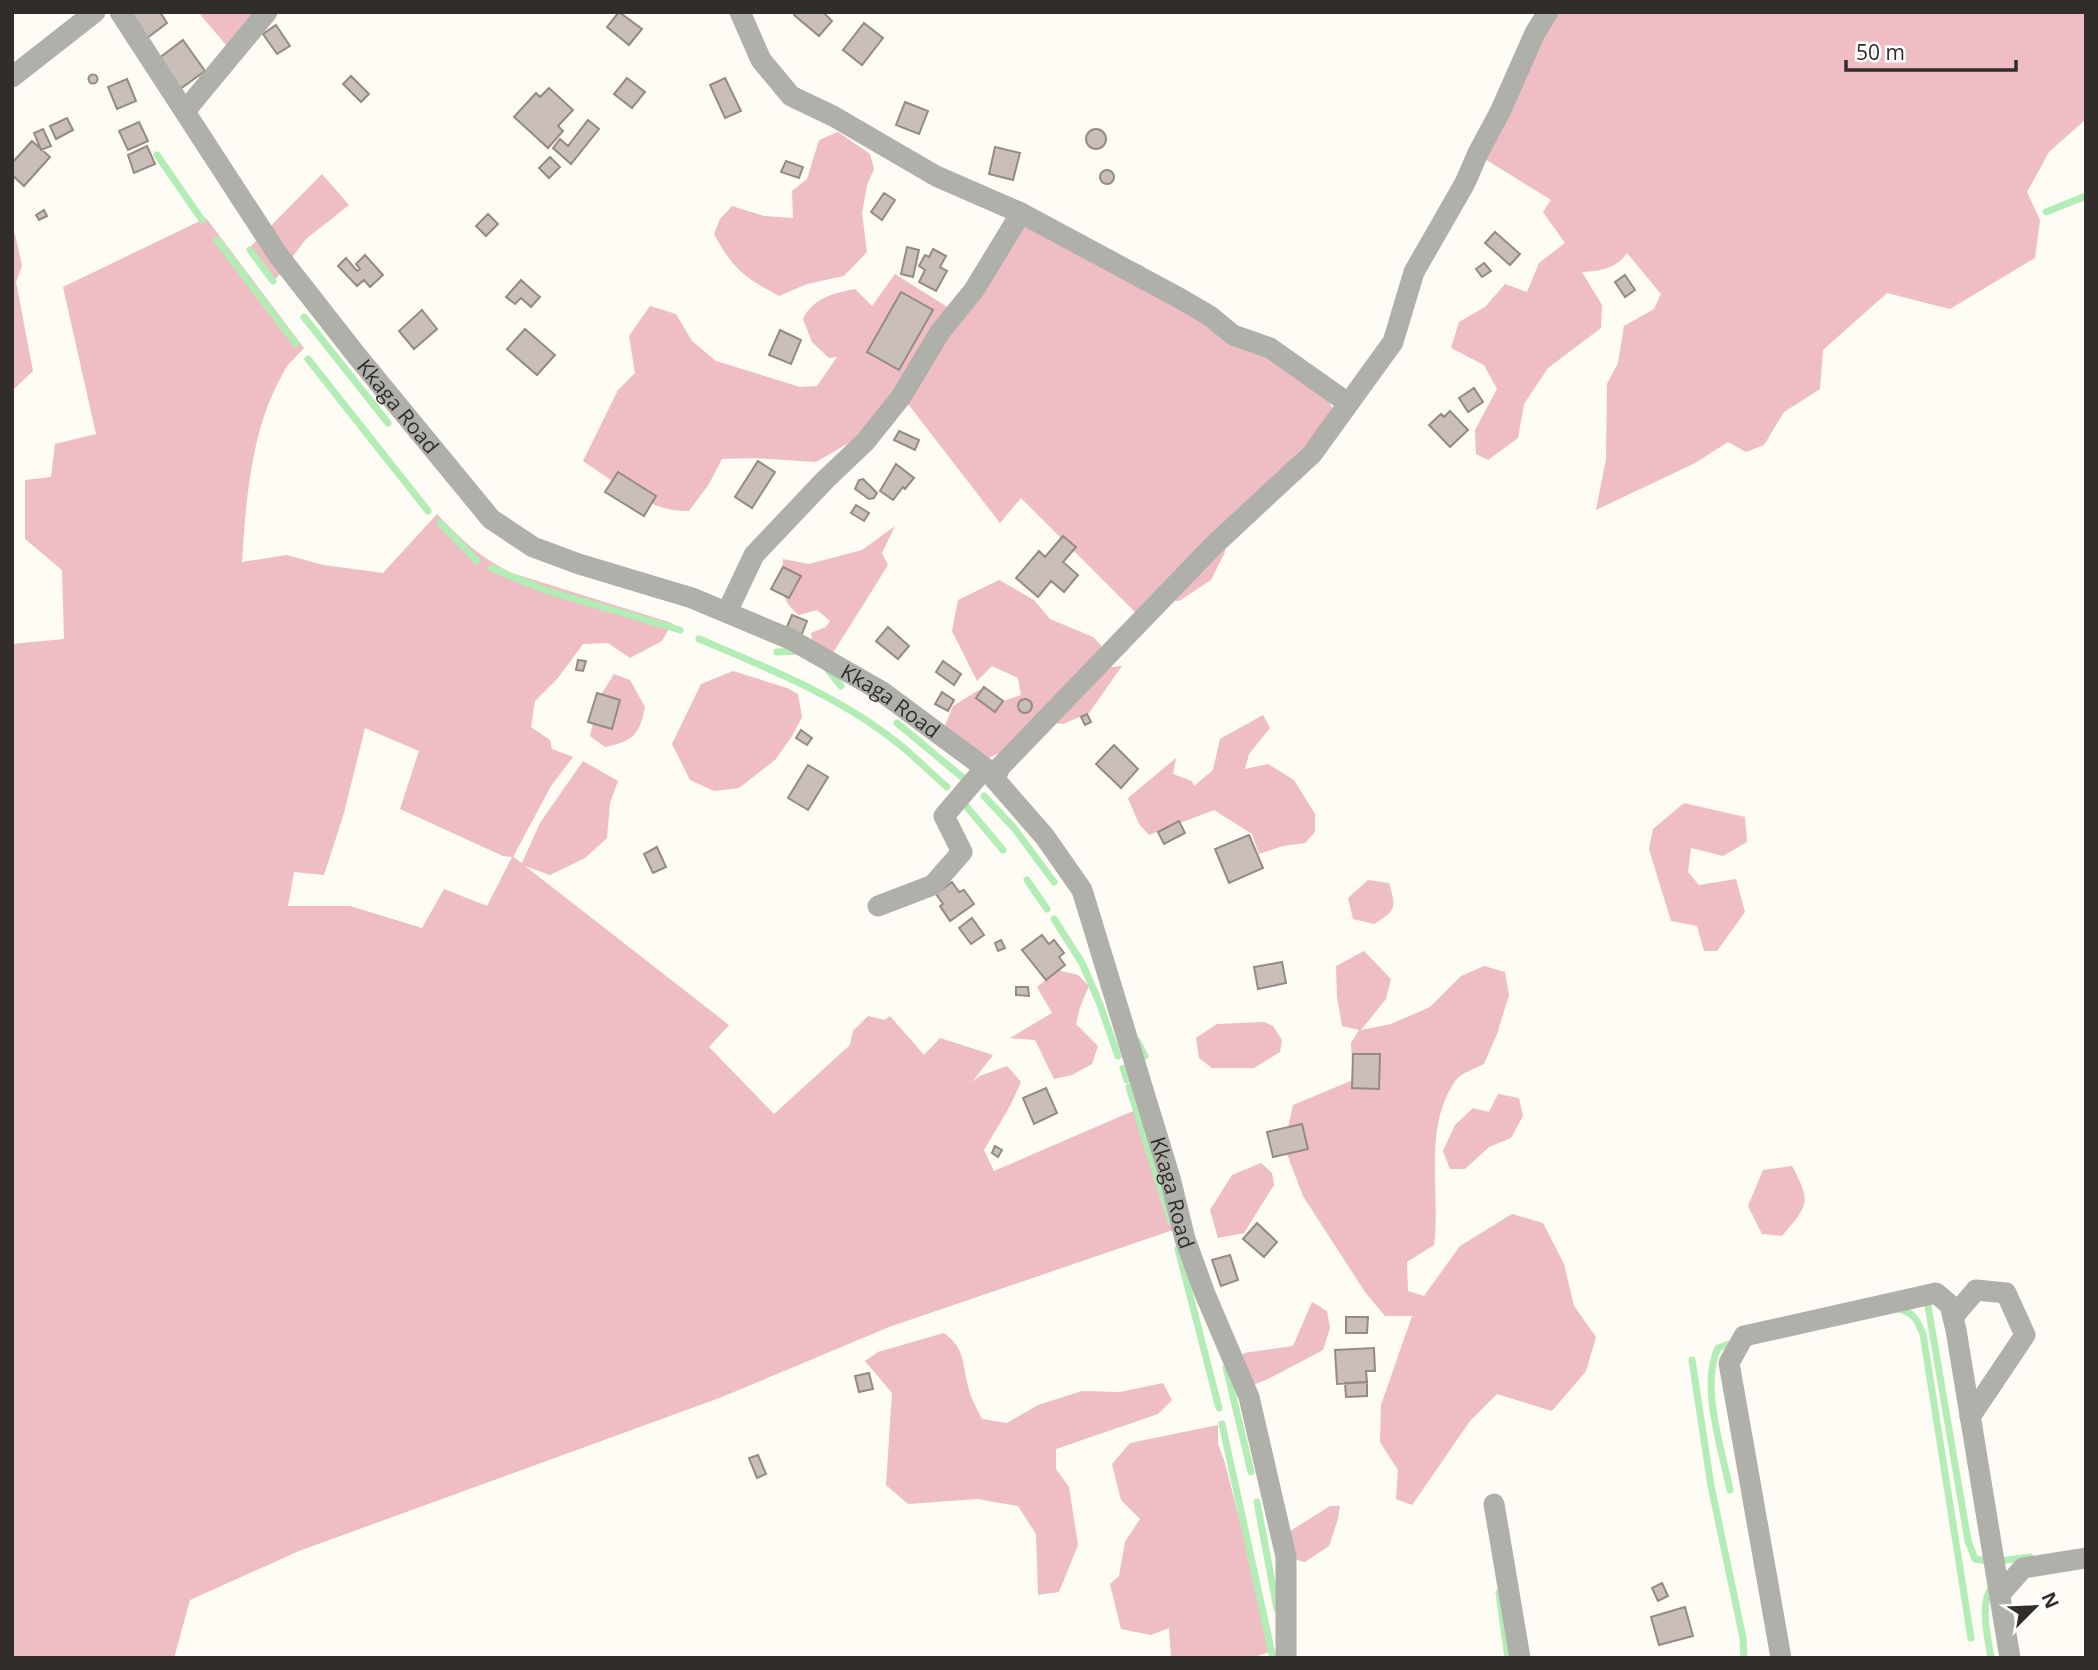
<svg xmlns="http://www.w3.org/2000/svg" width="2098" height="1670" font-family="'Open Sans',sans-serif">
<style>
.green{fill:#efbdc4;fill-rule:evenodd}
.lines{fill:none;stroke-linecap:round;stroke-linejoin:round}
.stream{stroke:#b2edb6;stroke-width:7}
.building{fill:#cabeb9;stroke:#958a86;stroke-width:2}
.minor{stroke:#b0b0ab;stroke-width:21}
.labels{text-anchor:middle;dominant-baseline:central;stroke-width:5;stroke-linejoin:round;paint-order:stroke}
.street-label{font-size:21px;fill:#302d2a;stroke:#fff}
</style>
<rect width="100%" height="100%" fill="#fffbf5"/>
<path class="green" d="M198 12H257L227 46Z
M1551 12H2086V119L2049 152 2027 192 2040 220 2035 258 1950 309 1887 293 1823 350 1820 389 1784 412 1764 445 1746 452 1728 442 1695 463 1596 510 1606 459 1607 384 1618 363 1624 326 1654 309 1661 294 1627 253C1616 269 1600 271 1582 272L1602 305 1601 328 1548 368 1524 404 1518 438 1488 460 1476 454 1475 430 1497 389 1484 365 1451 348 1459 322 1485 307 1505 284 1527 292 1539 263 1565 243 1543 212 1551 200 1480 156Z
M838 132 870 154 874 169 867 185 862 213 867 252 844 276 807 284 779 296C744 277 733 269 714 234L720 219 732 206 764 216 793 218 792 191 807 179 819 140Z
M322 174 349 205 306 239 275 280 248 249Z
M206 218 304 348C297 356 287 364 283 373 251 430 246 498 242 562L287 555 323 565 383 573 437 514C462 540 479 557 512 573L672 623 662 641 630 658 608 643 583 644 558 678 535 701 531 727 550 740 552 749 573 757 551 786 513 857 522 863 540 823 583 761 618 781 610 803 607 838 585 858 550 875 525 866 729 1025 709 1047 774 1114 850 1045 853 1031 868 1016 885 1020 890 1016 924 1055 940 1038 993 1055 972 1082 980 1076 1007 1066 1021 1082 1010 1106 984 1150 994 1171 1140 1108 1176 1229 889 1327 722 1397 299 1551 190 1600 174 1658H12V644L64 639 62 570 25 539V480L51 477 55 444 96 434 63 287ZM365 728 419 751 400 809 503 856 512 857 487 906 444 889 422 928 350 906H288L294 872 324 875 344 813Z
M1023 218 1143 266 1183 306 1269 358 1326 397 1332 407 1331 418 1223 531 1225 552 1211 580 1179 601 1152 598 1137 614 1021 498 1000 523 905 400Z
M12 232 15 234 22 266 16 282 33 371 12 391Z
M895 274 952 310 861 436 816 462 756 458 722 459 709 484 689 511C648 512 617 483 583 461L618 390 635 373 629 336 650 306 676 314 692 341 716 361 800 387 817 386 837 357 829 358 812 342 803 319C813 298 834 293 855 289L872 306Z
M895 526 882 553 888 565 831 656 813 645 811 633 826 627 830 621 817 610 799 615C778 600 782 582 783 559L809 564 862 550Z
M999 580 1034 600 1050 619 1093 637 1101 645V668L1122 666 1089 713 1063 724 1034 721 1002 752 981 761 944 728 953 706 979 690 1001 702 1021 695 1018 678 992 666 977 681 952 631 958 600Z
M733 671 787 688 798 694 802 717 792 736 775 760 739 788 714 791 690 780 672 744 701 684Z
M614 674 630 680 645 707C639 736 633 741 605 747L590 736 599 698Z
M1263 715 1270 728 1249 754 1245 769 1268 764 1294 780 1315 814V832L1305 843 1283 846 1259 854 1252 834 1214 810 1149 835 1139 824 1128 798 1176 758 1173 774 1192 781 1194 786 1213 770 1220 739Z
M1684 803 1745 817 1747 842 1723 856 1691 848 1688 872 1699 885 1736 879 1745 912 1717 951H1704L1697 926 1671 921 1649 849 1653 829Z
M1368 880 1389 883C1396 906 1397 911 1374 924L1353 919 1348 898Z
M1364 951 1391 979 1386 999 1361 1030 1391 1024 1430 1007 1461 976 1484 966 1505 972 1509 995 1497 1034 1484 1064C1476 1068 1461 1073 1456 1080 1422 1128 1441 1191 1434 1245L1407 1262 1408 1291 1424 1296 1460 1246 1512 1214 1543 1223 1564 1264 1574 1306 1596 1337 1586 1371 1552 1411 1497 1394 1470 1421 1412 1505 1396 1499 1398 1470 1380 1442 1381 1405 1412 1316H1385L1365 1292 1303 1196 1284 1146 1293 1105 1353 1080 1351 1043 1359 1030 1342 1026 1337 996 1336 966Z
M1058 970 1078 975 1089 986 1080 1007 1076 1024 1098 1046 1092 1064 1072 1075 1054 1079 1035 1040 1010 1038 1052 1013 1037 987Z
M1264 1022 1273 1026 1282 1040 1280 1052 1254 1068H1212L1199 1058 1196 1038 1217 1024Z
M1498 1094 1519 1098 1523 1116 1511 1138 1489 1147 1465 1169H1450L1443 1151 1455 1125 1473 1108 1489 1112Z
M1261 1163 1272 1173 1274 1185 1244 1233 1218 1238 1210 1210 1232 1175Z
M1792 1166C1812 1203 1808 1205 1782 1236L1762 1234 1748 1206 1763 1170Z
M1312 1302 1327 1311 1330 1328 1323 1350 1268 1379 1236 1392 1229 1369 1244 1353 1293 1346Z
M944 1333C964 1348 962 1360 967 1382 969 1394 976 1408 982 1419L1007 1423 1038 1405 1082 1391 1120 1392 1163 1383 1172 1400 1158 1414 1056 1449V1469L1069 1487 1078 1545 1059 1592 1038 1595 1036 1534 1018 1506 977 1499 908 1504 886 1485 892 1393 865 1361 878 1352Z
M1218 1425V1444L1225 1463 1258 1593 1270 1652 1251 1658H1171L1169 1628 1151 1635 1121 1629 1110 1584 1119 1576 1125 1542 1140 1519 1121 1500 1112 1464 1130 1443Z
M1330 1506H1340L1338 1519 1329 1546 1305 1562 1277 1555 1274 1537 1292 1530Z"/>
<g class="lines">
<path class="stream" d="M157 155 202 220
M2046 212 2086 196
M217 240 296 344
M250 250 273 281
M304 317 388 423
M308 359 428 511
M440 523 477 561
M491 568 545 590 680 630
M699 639C768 668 841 697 899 744 916 758 931 773 947 787
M777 652 798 651
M828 670 841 686
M897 723 968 782
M984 796 1014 828 1054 882
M966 806 1003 850
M1027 880 1047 909
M1054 919 1082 963 1099 1002 1118 1056
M1137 1041 1145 1056
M1123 1068 1127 1080
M1129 1087 1171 1222
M1178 1249 1219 1408
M1924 1300 1928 1306 1968 1541 1975 1559 1992 1562 2030 1557
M1898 1309C1914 1312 1917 1320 1923 1334L1971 1638
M1692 1360 1711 1486 1743 1638 1744 1658
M1226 1367 1251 1472
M1222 1424 1273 1658
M1730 1490C1722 1450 1700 1385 1718 1348L1735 1342
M1257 1502 1277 1609
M1499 1593 1508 1658
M1991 1658C1988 1638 1979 1603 1992 1587"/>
</g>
<path class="building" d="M128 12H160L167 23 147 38Z
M619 12 642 29 629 45 607 27Z
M796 12H823L832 21 819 36 794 15Z
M864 23 883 38 862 65 843 50Z
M276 25 290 46 277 54 263 34Z
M183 40 205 71 180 89 158 59Z
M88.5 79a4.5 4.5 0 1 1 9 0a4.5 4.5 0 1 1-9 0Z
M351 76 369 94 361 102 343 84Z
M627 78 645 92 632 108 614 94Z
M725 78 741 111 725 118 710 85Z
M127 79 136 101 117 109 108 87Z
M549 88 573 110 558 126 563 131 548 148 514 117 536 93 540 97Z
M905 102 928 111 919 134 896 125Z
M67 118 73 130 56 139 50 126Z
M588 120 599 129 571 164 553 148 560 139 568 146Z
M139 122 148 141 128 150 119 131Z
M1086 139a10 10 0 1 1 20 0a10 10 0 1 1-20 0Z
M43 129 51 146 41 150 34 133Z
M32 141 50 157 24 186 12 175V163Z
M147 146 155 164 134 173 128 155Z
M995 147 1020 153 1013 180 989 174Z
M550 157 560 167 549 178 539 168Z
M786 161 803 167 799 178 781 172Z
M1100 177a7 7 0 1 1 14 0a7 7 0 1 1-14 0Z
M884 193 895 200 882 220 871 212Z
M44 210 47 216 39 220 36 215Z
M488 214 498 224 486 236 476 226Z
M1495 232 1520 254 1510 265 1485 243Z
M907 247 919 250 913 277 901 274Z
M933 249 946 256 940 267 947 271 936 291 919 282 925 270 919 266 925 255 929 257Z
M365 255 383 275 370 287 364 280 357 286 338 266 346 258 357 271 360 269 356 264Z
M1484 263 1491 271 1482 277 1476 269Z
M1625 275 1635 290 1625 297 1615 282Z
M521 280 540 297 531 307 521 298 515 304 506 297Z
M901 292 933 310 899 370 867 352Z
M422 310 437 329 414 349 399 331Z
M525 329 555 355 537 375 507 349Z
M780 330 801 340 791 364 769 355Z
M1474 388 1483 402 1468 412 1459 398Z
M1450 411 1468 430 1450 447 1429 425 1441 414 1444 417Z
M899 431 919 440 915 450 894 440Z
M758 461 775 472 752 508 735 497Z
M896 464 914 478 905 489 903 487 893 500 880 491Z
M618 472 656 496 644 516 605 492Z
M863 479 877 493 874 498 869 499 855 489 859 480Z
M856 505 869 513 864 521 851 513Z
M1063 536 1076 547 1063 562 1078 575 1064 592 1051 581 1038 597 1016 578 1039 551 1045 557Z
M783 567 801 576 789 598 771 589Z
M792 615 807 621 801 636 786 629Z
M888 627 909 646 898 659 876 641Z
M578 660 586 661 583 671 576 670Z
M943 661 961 674 954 685 936 672Z
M984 687 1003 701 995 712 976 698Z
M942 692 954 700 948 711 935 704Z
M597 693 620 700 612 729 588 722Z
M1018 706a7 7 0 1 1 14 0a7 7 0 1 1-14 0Z
M1087 714 1091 722 1085 725 1081 717Z
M801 730 812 738 807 745 796 738Z
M1114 745 1138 769 1121 788 1096 764Z
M808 765 828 777 808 810 788 798Z
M1179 821 1185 833 1164 844 1158 832Z
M1249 835 1263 868 1229 883 1215 849Z
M657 847 666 867 653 873 644 854Z
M952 882 959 892 964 890 974 904 950 921 940 906 943 904 936 894Z
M972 918 984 935 971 944 959 928Z
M1042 935 1049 944 1054 940 1064 953 1059 957 1065 965 1046 980 1022 950Z
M1001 940 1005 948 998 951 995 943Z
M1282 962 1286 983 1258 989 1254 967Z
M1016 987H1028L1029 996 1016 995Z
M1353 1054H1380L1379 1089 1352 1088Z
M1046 1088 1057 1113 1034 1124 1023 1098Z
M1302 1124 1308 1149 1273 1157 1267 1132Z
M995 1146 1002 1150 998 1157 992 1153Z
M1257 1223 1277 1242 1264 1257 1243 1239Z
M1230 1255 1238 1280 1221 1286 1212 1260Z
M1346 1317H1368L1367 1333H1346Z
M1374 1348 1375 1371H1366L1367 1382 1337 1384 1335 1350Z
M869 1373 873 1389 859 1392 855 1376Z
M1367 1382V1396L1346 1397 1345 1383Z
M758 1455 766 1474 757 1478 749 1458Z
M1662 1583 1668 1596 1658 1601 1652 1588Z
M1685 1607 1693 1636 1659 1645 1651 1617Z"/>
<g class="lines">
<g class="minor">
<path id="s1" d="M120 12 278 255 357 356 491 519 533 547 579 564 692 598 790 639 881 691 985 768 1045 837 1082 890 1170 1178 1185 1239 1205 1294 1249 1397 1286 1557V1658"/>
<path d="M740 12 761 60 791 96 833 116 936 176 1021 213 1181 299 1210 316 1233 335 1270 348 1348 403"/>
<path d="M12 77 95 12"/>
<path d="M185 111 267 12"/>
<path d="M727 612 754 555 825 480 865 442 901 397 940 332 974 290 1021 213"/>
<path d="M995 779 1000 767 1213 546 1312 454 1393 342 1414 272 1465 183 1478 153 1500 112 1535 33 1548 12"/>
<path d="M878 906 933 885 962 852 944 816 985 768"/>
<path d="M1953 1317 1976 1290 2006 1293 2025 1335 1970 1417"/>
<path d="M1494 1504 1520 1658"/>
<path d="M2001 1593 2023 1568 2086 1558"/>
<path d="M1781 1658 1729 1363 1744 1336 1936 1293 1950 1305 1956 1330 2010 1658"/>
</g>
</g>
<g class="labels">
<g class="street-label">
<text stroke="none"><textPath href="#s1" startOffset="483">Kkaga Road</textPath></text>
<text stroke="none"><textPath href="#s1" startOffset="1071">Kkaga Road</textPath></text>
<text stroke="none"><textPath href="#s1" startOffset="1659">Kkaga Road</textPath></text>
</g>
</g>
<rect width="2098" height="1670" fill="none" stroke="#302d2a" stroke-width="28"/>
<g transform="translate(2035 1607) rotate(66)" stroke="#ffffff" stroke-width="5" paint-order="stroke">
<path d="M0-5L12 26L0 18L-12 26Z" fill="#302d2a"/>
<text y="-10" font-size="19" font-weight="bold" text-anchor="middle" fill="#302d2a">N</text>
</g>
<path d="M1846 60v10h170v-10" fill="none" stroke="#302d2a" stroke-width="3.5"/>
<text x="1856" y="60" font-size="21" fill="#302d2a" stroke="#ffffff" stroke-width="5" paint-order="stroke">50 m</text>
</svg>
